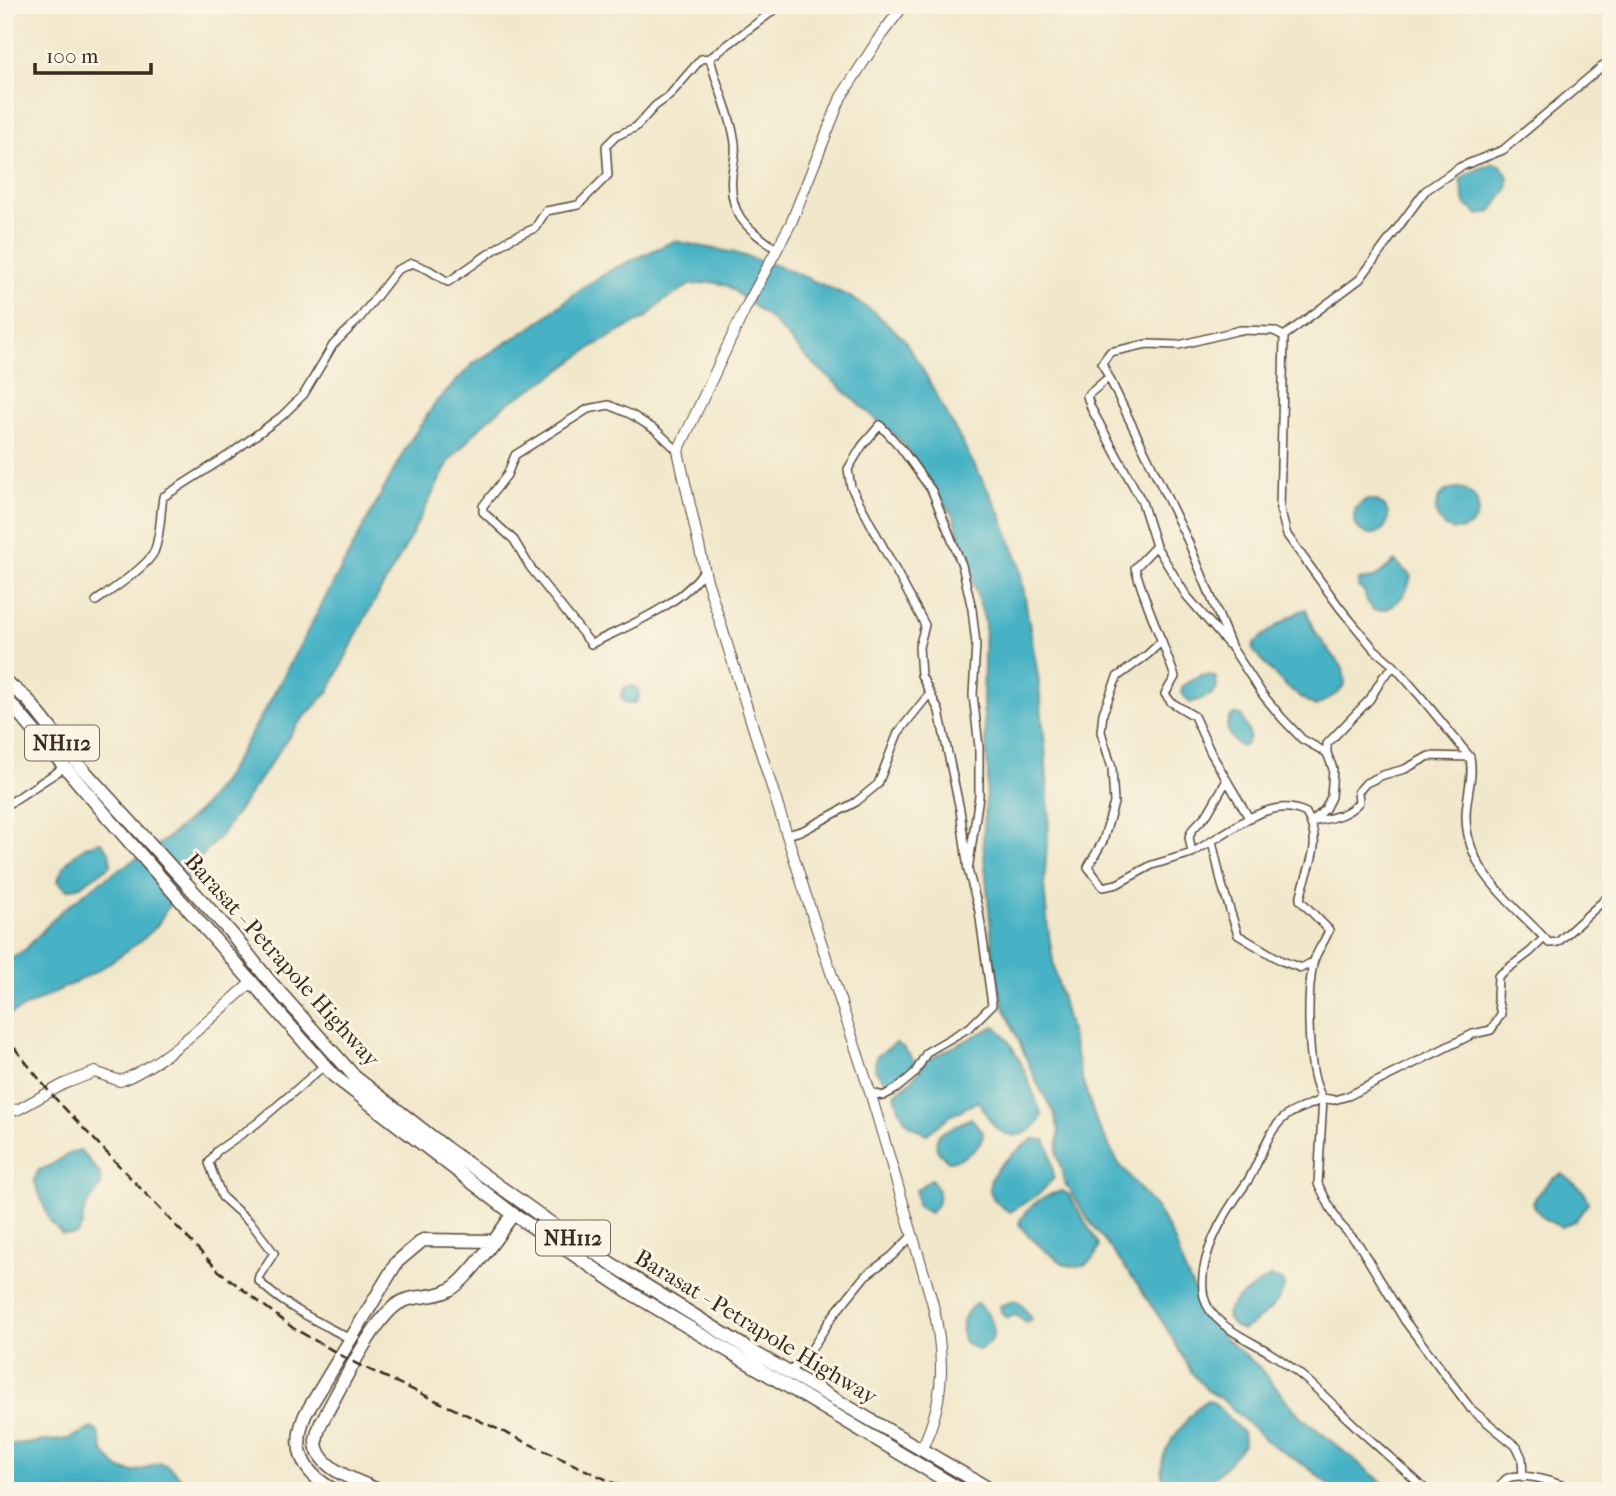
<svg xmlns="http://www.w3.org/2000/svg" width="1616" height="1496" font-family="'IM FELL French Canon',serif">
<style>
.water{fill:#47b2c5;stroke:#416e72;stroke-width:2}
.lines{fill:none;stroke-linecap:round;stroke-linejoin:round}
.street-casing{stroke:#564638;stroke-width:10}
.secondary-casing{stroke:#564638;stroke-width:12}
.highway-casing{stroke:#564638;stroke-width:15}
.street{stroke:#fff;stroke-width:7}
.secondary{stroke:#fff;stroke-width:10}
.highway{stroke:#fff;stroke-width:12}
.rail{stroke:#3b2a1e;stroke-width:2.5;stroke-dasharray:10 5;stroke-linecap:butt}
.labels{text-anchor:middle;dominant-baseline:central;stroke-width:6;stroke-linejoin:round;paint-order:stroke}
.shield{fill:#fcf5e5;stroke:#75675a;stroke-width:2}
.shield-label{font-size:21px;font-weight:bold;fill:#3b2a1e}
.street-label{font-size:23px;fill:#3b2a1e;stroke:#fcf5e5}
</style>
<rect width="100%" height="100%" fill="#fcf5e5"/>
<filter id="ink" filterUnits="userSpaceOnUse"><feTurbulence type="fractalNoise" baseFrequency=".0143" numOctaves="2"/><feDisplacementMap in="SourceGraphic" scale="14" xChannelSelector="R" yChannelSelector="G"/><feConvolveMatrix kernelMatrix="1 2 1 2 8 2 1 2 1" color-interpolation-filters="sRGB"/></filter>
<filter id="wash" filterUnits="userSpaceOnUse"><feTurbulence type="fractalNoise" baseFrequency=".00686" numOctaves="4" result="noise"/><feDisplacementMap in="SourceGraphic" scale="28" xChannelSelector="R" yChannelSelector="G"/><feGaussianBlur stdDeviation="1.57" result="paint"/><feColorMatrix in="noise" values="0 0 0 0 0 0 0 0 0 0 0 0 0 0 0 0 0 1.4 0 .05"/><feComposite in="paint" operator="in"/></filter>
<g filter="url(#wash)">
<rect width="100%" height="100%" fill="#f1e7cb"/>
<path class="water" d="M1493 163 1501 165 1508 177V188L1491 212 1479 215 1465 204 1460 180 1469 173Z
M674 241 735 253 786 269 848 296 874 312 903 338 923 370 1000 513 1019 563 1038 676 1045 746 1049 816 1044 886 1048 929 1054 967 1082 1079 1097 1124 1119 1164 1159 1212 1176 1244 1183 1267 1206 1314 1222 1336 1258 1366 1299 1415 1393 1491H1338L1307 1467 1268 1442 1224 1401 1207 1390 1192 1373 1167 1329 1138 1285 1087 1218 1065 1183 1057 1154 1059 1131 1054 1113 1035 1079 1003 1004 994 965 983 842 988 773 983 703 985 622 954 517 903 443 806 357 774 322 728 286 713 282 690 285 663 301 647 317 592 347 551 377 505 405 481 426 450 460 403 551 365 618 329 691 297 725 222 834 192 867 156 927 141 941 96 972 5 1017V962L26 949 59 913 94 886 166 839 199 811 224 779 269 703 408 444 437 401 474 363 535 325 582 288 613 269Z
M1436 509a21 21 0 1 1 42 0a21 21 0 1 1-42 0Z
M1354 517a17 17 0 1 1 34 0a17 17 0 1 1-34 0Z
M1395 561 1411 576C1408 593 1393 613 1374 610L1367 602 1364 591 1358 587 1359 580 1374 578Z
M1306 609 1314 631 1343 668 1345 684 1338 693 1316 706C1290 695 1271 671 1253 650L1254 643C1262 636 1298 610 1306 609Z
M1201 675H1210L1216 678 1217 688 1211 695 1190 703 1181 692 1183 686Z
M621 695a9 9 0 1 1 18 0a9 9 0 1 1-18 0Z
M1234 714H1238L1242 717 1250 736 1246 744 1241 747C1231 740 1224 730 1229 718Z
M101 842 109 852 111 865 80 886 67 890 58 881C62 863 82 844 101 842Z
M995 1026C1018 1045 1030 1087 1042 1115 1031 1138 1006 1144 990 1120 985 1113 984 1107 978 1101L948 1117 927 1134C905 1126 900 1116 895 1094L911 1081 927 1060Z
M896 1043 904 1048 915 1062 905 1078 888 1084 875 1070 876 1057Z
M971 1118 983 1132C983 1148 965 1159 949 1161 937 1153 933 1148 939 1134Z
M1033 1139 1045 1140 1050 1151 1054 1178 1039 1194 1010 1212C964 1186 1007 1158 1033 1139Z
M80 1150 100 1174 101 1186 84 1210 82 1226 76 1235 62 1234 50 1221 34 1180 39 1170C55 1166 64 1153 80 1150Z
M1563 1174 1584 1192 1588 1203 1576 1220 1562 1227C1549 1222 1537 1216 1533 1202 1540 1191 1550 1177 1563 1174Z
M931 1179C941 1189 941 1205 930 1213L917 1206 916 1190Z
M1063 1191 1069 1195 1099 1245C1097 1258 1085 1269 1071 1266 1059 1264 1024 1234 1019 1223 1026 1206 1045 1194 1063 1191Z
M1271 1276 1284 1282C1286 1300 1256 1323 1242 1330 1233 1327 1228 1322 1226 1313 1236 1296 1255 1287 1271 1276Z
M1015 1300C1023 1305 1028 1311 1031 1320L1026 1323 1016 1315 1007 1318C1002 1315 1001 1312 1000 1306Z
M977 1303C993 1316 1004 1340 978 1350L964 1342C958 1328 964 1311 977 1303Z
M1208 1400 1214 1403 1243 1433 1244 1444 1228 1464 1199 1491C1190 1491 1173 1494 1167 1487 1160 1478 1161 1465 1164 1455 1168 1443 1197 1404 1208 1400Z
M92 1428 98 1432 103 1451 119 1469C160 1481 150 1437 191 1491H5V1445L68 1439Z"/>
</g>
<g filter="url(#ink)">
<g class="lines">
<g class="street-casing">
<path id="street" d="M1611 59 1503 150 1460 167 1425 191 1360 279 1284 336 1280 509 1287 535 1340 608 1374 649 1394 666 1421 697 1470 757C1474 777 1466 796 1466 816 1466 873 1515 905 1549 943L1558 942 1611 894
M776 249C746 227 728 215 732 174 734 160 737 151 734 137 729 109 716 85 710 58L781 5
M1284 336 1274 331 1240 330 1179 345 1147 344 1110 352 1102 363 1188 541 1232 648 1263 695 1282 718 1302 739 1327 753
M1109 377 1087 396 1091 408 1142 502 1156 546 1186 595 1228 644
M678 451 657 431 632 415 609 405 588 409 515 455 507 475 483 506V512L514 540 530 567 591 644C627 626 682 605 704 570
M1156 546 1135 568C1146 605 1162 640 1175 677L1165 694 1171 702 1194 716 1211 753 1249 818 1192 853 1152 865 1117 884 1103 887 1088 867 1103 841 1114 803 1112 768 1101 732 1103 713 1117 677 1147 655 1162 641
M96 601C110 591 147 567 154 552 161 535 160 515 163 497L229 455 282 416 304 394 333 345 359 319 397 270 412 263 429 270 448 282 510 239 535 228 546 211 578 205 608 175 606 146 616 136 636 127 655 106 669 96 701 59 710 58
M5 806 65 767
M1249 818C1268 809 1286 803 1306 813 1325 845 1306 868 1300 900L1329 930C1325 942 1315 953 1313 964 1307 993 1306 1076 1323 1098L1334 1100 1348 1096 1473 1034 1491 1030 1501 1014 1497 998 1498 976 1530 952 1544 938
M1312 822 1325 809 1331 797 1333 769 1327 753V744L1370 699 1383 677 1394 666
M1312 822C1331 818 1347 816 1359 802L1358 792 1366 783 1383 775 1405 769 1429 756 1470 757
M787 835 804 830 856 802 878 784 898 733 930 693
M1212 841 1222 885 1238 935 1282 961 1301 968 1313 962
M1192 853 1189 837 1192 830 1208 813 1227 780
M325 1065 256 1124 217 1151 209 1163 222 1197 251 1223 274 1253 259 1276 258 1280C281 1305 321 1323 350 1339
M870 1092 883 1096 896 1089 915 1073 927 1052 970 1027 992 1005 979 911 968 870 960 810 939 711 921 675 919 647 925 625 851 487 848 469 862 446 880 425 901 448 932 491 962 565 972 609 976 644 973 695 979 747V796L968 870
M789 1372 809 1353 832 1317 865 1276 892 1256 912 1236
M1427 1491C1406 1471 1385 1453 1364 1434 1330 1403 1307 1375 1267 1351 1247 1339 1210 1324 1204 1297 1196 1259 1223 1215 1245 1185 1261 1164 1265 1129 1289 1114 1299 1108 1312 1105 1323 1098L1318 1184 1329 1205 1339 1223 1359 1245 1405 1321 1471 1409 1517 1447 1522 1458 1523 1477
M1498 1491C1501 1486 1502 1481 1508 1478 1525 1471 1562 1485 1579 1491"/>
</g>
<g class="secondary-casing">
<path id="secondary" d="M904 5 881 35 841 97 791 223 745 309 678 451 706 577 807 899 870 1092 932 1301C945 1354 946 1400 921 1450
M5 1112 19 1109 64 1084 95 1072 120 1081C166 1063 214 1015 252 982"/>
</g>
<g class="highway-casing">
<path id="highway" d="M5 681 28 700 80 766 232 934 267 978 355 1077 446 1148 559 1229 624 1272 755 1353 993 1491
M5 697 106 815 334 1076 513 1214 631 1293 963 1491
M336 1491C303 1474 291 1450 305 1415L397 1262 423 1240 494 1241
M380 1491C359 1481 315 1469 316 1440 317 1435 319 1428 321 1423 338 1393 370 1325 396 1305 411 1294 431 1299 447 1291 467 1283 500 1232 513 1214"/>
</g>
<use href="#street" class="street"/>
<use href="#secondary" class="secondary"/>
<use href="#highway" class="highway"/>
<path class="rail" d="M5 1036 51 1094 219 1271 293 1328 355 1363 631 1491"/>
</g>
</g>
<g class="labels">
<g class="shield">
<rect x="25" y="725.5" width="74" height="35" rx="5"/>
<rect x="536" y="1220.5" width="74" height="35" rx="5"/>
</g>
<g class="shield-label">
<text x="62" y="743">NH112</text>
<text x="573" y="1238">NH112</text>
</g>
<g class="street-label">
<text transform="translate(282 960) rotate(48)">Barasat - Petrapole Highway</text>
<text transform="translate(756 1327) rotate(31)">Barasat - Petrapole Highway</text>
</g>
</g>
<rect width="1616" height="1496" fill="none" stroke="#fcf5e5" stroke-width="28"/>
<path d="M35 63v10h116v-10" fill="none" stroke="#3b2a1e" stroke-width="3.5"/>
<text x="46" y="63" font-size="21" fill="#3b2a1e" stroke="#fcf5e5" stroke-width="5" paint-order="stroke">100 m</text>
</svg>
